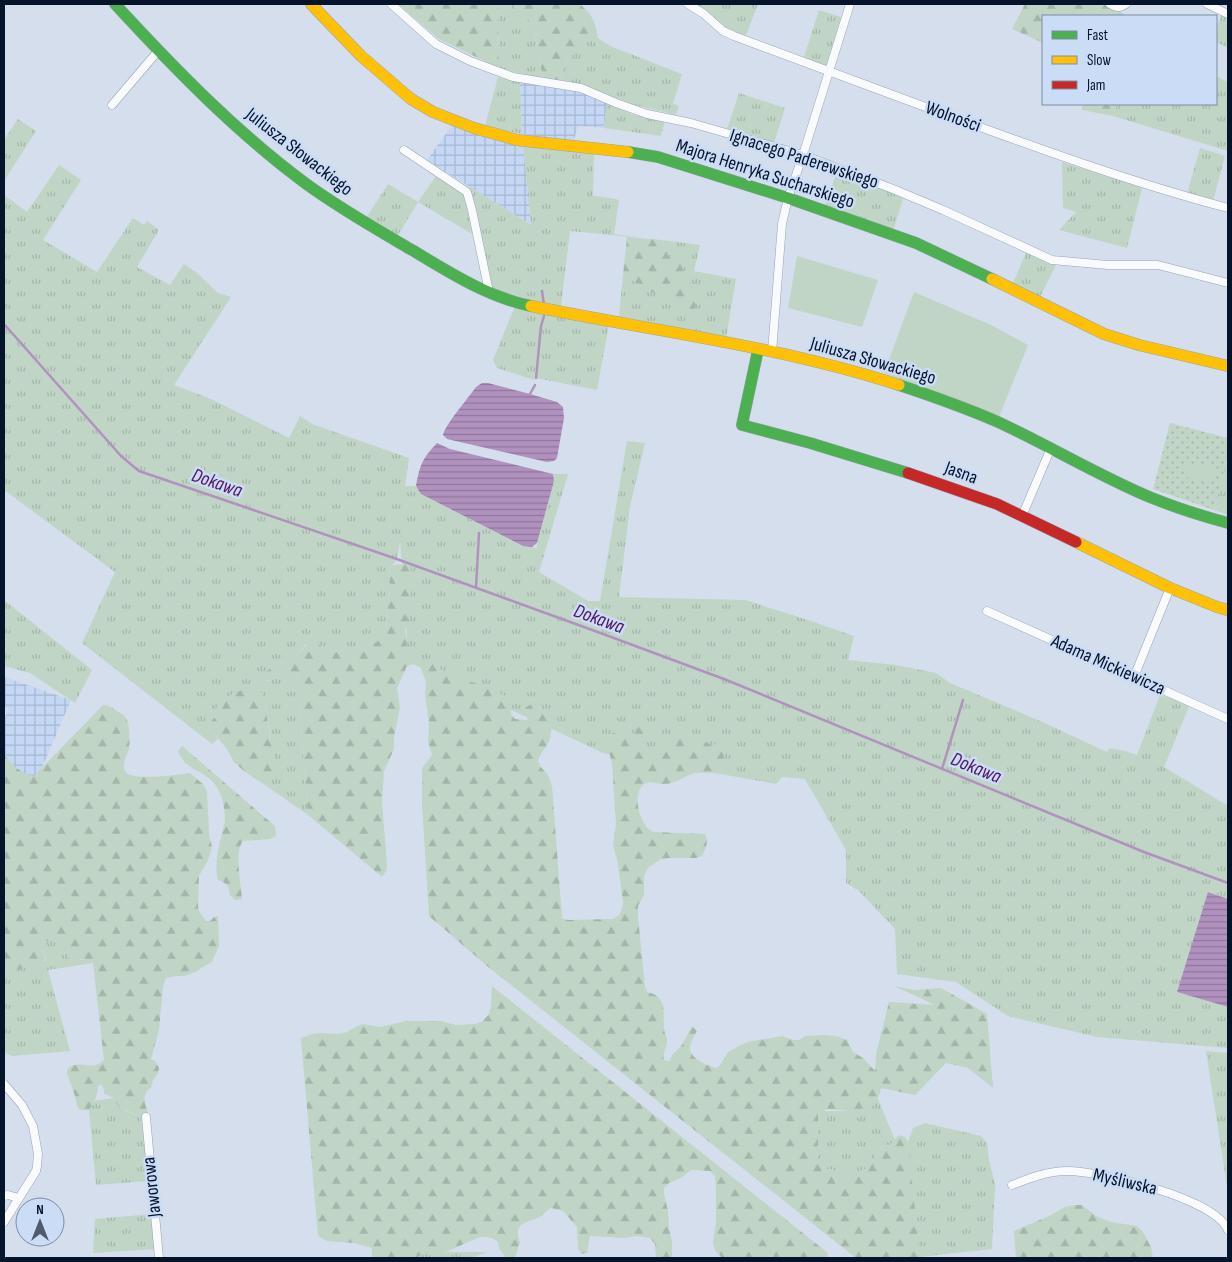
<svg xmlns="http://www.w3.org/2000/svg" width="1232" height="1262" font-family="'Sofia Sans Condensed',sans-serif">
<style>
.industrial{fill:url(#industrial-grid)}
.grass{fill:url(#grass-tufts)}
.forest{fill:url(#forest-firs)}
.park{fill:url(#park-dots)}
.pitch{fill:#c0d5c6}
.water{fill:url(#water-rules)}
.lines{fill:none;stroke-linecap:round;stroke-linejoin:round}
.stream{stroke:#b192bf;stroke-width:2.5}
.street-casing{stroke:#98a3b5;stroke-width:9}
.fast-casing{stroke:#98a3b5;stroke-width:12}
.slow-casing{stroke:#98a3b5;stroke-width:12}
.jam-casing{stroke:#98a3b5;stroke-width:12}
.street{stroke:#f9fafc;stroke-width:8}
.fast{stroke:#4caf50;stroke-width:11}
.slow{stroke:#ffc107;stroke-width:11}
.jam{stroke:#c62828;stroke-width:11}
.labels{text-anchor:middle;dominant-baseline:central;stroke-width:5;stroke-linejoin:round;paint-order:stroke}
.street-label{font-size:19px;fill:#06142b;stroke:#cbdcf6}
.water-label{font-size:20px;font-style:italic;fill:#521660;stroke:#cbdcf6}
</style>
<defs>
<pattern id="industrial-grid" width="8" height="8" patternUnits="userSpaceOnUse" patternTransform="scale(1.25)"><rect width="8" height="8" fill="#c4d7f5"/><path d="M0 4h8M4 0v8" fill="none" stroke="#a7b8d2"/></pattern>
<pattern id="grass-tufts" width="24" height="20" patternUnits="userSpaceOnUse" patternTransform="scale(1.25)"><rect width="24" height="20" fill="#c0d5c6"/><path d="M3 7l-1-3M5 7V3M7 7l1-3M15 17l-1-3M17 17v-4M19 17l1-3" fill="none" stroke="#a4b6aa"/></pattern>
<pattern id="forest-firs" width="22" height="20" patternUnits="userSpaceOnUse" patternTransform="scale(1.25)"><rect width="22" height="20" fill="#c0d5c6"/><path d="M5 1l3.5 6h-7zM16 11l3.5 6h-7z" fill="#a4b6aa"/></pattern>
<pattern id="park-dots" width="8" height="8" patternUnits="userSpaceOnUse" patternTransform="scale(1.25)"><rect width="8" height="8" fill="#c0d5c6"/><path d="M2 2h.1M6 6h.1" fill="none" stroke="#a4b6aa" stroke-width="1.8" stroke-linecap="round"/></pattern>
<pattern id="water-rules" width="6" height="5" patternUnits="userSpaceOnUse" patternTransform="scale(1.25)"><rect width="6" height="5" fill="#b192bf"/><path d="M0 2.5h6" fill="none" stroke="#8e769b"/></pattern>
</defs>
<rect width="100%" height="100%" fill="#d5deec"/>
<path class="industrial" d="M520 82 582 92 607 103 604 128 578 126 573 143 522 134Z
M455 121 523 144 531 225 427 160Z
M4 677 71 700 41 770 34 776 26 775 19 771 4 755V721L8 708 4 707Z"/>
<path class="grass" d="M498 4H516L514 6 533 24 543 79 499 68Z
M693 4H758L745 38 724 28Z
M819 10 841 17 826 67 803 60Z
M1222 14 1228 17V48L1216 42V29Z
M582 38H598L610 46 682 74 673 104 679 106 676 115 631 104 583 85 561 80 562 72Z
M1216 76 1228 82V151L1113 116 1117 104H1216Z
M498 77 520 82 522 134 485 126Z
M739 93 785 108 774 143 727 129Z
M607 103 633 115 665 120 661 136 604 128Z
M18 119 36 131 4 181V140Z
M523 144 594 152 593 196 611 198 619 200 614 234 643 238 570 231 561 306 512 297 492 290 469 186 531 225Z
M1200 148 1225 156 1213 201 1187 194Z
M1062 162 1142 188 1127 248 1059 230 1076 212 1063 208Z
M59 165 81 180 43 240 97 272 133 218 144 225 147 221 159 230 137 267 170 285 184 264 196 272 218 293 231 297 174 385 211 399 289 438 300 416 312 424 409 458 405 486H416L421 494 523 546 537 548V543L554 481 553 474H568L539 572 588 601H600L627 441 645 443 630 506 619 597 745 600 808 620 854 636 848 660 896 665 936 673 950 683 1038 720 1107 752 1110 748 1125 751 1137 755 1160 695 1190 704 1164 767 1228 806V899L1209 892 1177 992 1228 1007V1048L1097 1037 1008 1016 956 982 897 974 895 929 859 891 846 883V850L805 779 782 777 776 784 603 753 413 664 414 656 407 646 406 623 411 611 402 565 400 541C398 551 399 562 389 568L390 575 387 620 385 634 379 641 348 650 329 653 324 652 320 647 306 644 298 654 263 673 266 681C277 680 286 673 297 673L308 815 262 783 268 782 271 737 267 719 266 700 216 716 211 721 209 728 218 739 212 744 82 643 115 572 4 490V195L27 212Z
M837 171 904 196 893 231 825 206Z
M436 176 460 190 465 198 472 234 418 202 398 235 366 218 388 184 418 202Z
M662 240 700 245 694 271 736 279 726 339 619 316 623 275 648 289 681 263 668 256Z
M1027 251 1056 265 1039 299 1012 285Z
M515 306 609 324 597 390 536 378 543 318 541 326 534 380 497 368 493 360Z
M1228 455V515L1214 510Z
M4 600 92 670 75 703 30 673 4 666Z
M52 939C62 939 65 947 67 955L77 960 89 959 93 963 48 970 70 1051 12 1056 4 1052V974L32 966H41L46 960 42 947 43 943Z
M1206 1051 1228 1053V1193Z
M114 1098C121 1114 126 1109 141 1117L149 1181 96 1185 89 1110 94 1101Z
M878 1099 895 1140 890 1145 884 1146 879 1149 869 1167 857 1173 827 1169 821 1166 818 1161V1116L823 1111H863Z
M925 1123 981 1136 987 1143 989 1160 995 1184 992 1249 919 1257 908 1142 913 1128Z
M152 1214 156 1249 93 1253 95 1219Z
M448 1252H487L471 1258H417L421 1254H435Z"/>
<path class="forest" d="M398 4H498L499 68 439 39Z
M516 4H580C593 16 595 21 598 38H582L562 72 561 80 543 79 533 24 513 6Z
M1025 4H1108L1124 14 1123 16H1043V43L1012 29Z
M1083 104H1117L1113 116 1082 110Z
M627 237 662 240 668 255 681 263 698 300 692 315 623 275Z
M406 564 411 567V611L405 629 407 646 414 656 413 664 407 666 397 688 400 707 394 737V749L384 771 382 802 387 865 386 871 382 877 308 815 297 673C284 673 274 684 260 679L263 673 298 654 311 640 317 642 324 651 329 653 348 650 379 641 385 634 387 620 390 575 389 568 394 565Z
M427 659 433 660 440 669 469 681 481 685 508 697 512 702 511 714 515 719 527 720 528 714 525 708C532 703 536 704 542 708 552 715 554 720 551 732 551 733 550 739 550 739 547 747 541 752 538 760L540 766 548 775 552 786 562 918 568 920 613 919 619 915 622 909 623 902 618 864 613 844 616 824 612 764 607 744 608 737 613 733 620 731 625 734 632 735 640 725 646 722 649 727C646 741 639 751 660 754L673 739 679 738H698L704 740 708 744 720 745 724 751C723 757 722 768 716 772 710 774 702 772 696 773 685 775 675 785 663 784 657 784 650 780 644 784 631 794 640 826 653 832L705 834C709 842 706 848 702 856L696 858H668L661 859 650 866 646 871 644 877V895L638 906V917L645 987 647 992C668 996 663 1013 664 1029 664 1033 667 1036 667 1040 667 1048 662 1053 664 1060L670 1061 672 1055 682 1045 692 1026 697 1031C695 1035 691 1041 690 1046 688 1058 708 1066 717 1068L721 1064 728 1052 747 1042 782 1036 793 1040H799L805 1036 824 1035 836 1036 847 1040 853 1052 863 1058 875 1071 876 1054 889 1002 935 1005 894 986 913 990 941 988 987 1014 993 1088 968 1068 946 1063 915 1095 881 1088C876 1114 862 1113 840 1110 836 1110 831 1109 828 1109 824 1110 821 1113 818 1116V1161L821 1166 827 1169 857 1173 869 1167 879 1149 884 1146 890 1145 899 1135 905 1137 908 1142 920 1258H856L487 966 429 916 422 805V768L432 755 428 742 429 722 425 695 426 682 421 669V662Z
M253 687 260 690 266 700 267 719 276 767 273 778 268 782 262 783 245 772 234 762 227 749 209 728 211 721 216 716 217 703C227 695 241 690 253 687Z
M103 705C110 705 112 708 117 711 121 714 124 714 126 718 130 724 130 741 129 749 127 756 119 768 128 774 139 780 177 775 190 773L203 784 207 791 209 834 212 847 208 860 199 876 198 906 199 911 206 921H210L214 917 218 916 219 946 212 962 201 968 198 971 184 976H175L166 978 163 986 159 1030 151 1059 155 1061 159 1068 158 1073 153 1080 151 1088C141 1093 145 1104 148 1113L146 1117C140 1117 138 1115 133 1113 121 1108 120 1111 114 1098L105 1094 102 1084 98 1086C98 1094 94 1104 89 1110H80L77 1106 75 1096 67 1073 68 1068C80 1059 93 1072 104 1060L93 963 89 959 75 960 70 959C60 946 65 933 43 943L42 947 46 964 41 966H32L4 974V755C14 765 20 774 34 776Z
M182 746 275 826 276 836 270 839 243 841C234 852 241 884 242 899L235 900 230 895C229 886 227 883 218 880 213 861 221 840 225 821 225 804 221 786 206 776 193 768 184 766 178 751Z
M492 986 828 1253 827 1258H722L715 1250 713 1243 716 1222V1189L715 1176 710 1171 691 1170 681 1178 669 1183 664 1188V1194L668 1211 669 1229 672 1241V1258H656L655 1244 650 1238 637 1236 624 1238 590 1236C588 1242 589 1247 587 1253L581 1254 578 1248 577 1227 563 1211 551 1208C547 1210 545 1213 541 1216 529 1224 512 1220 520 1242 517 1248 518 1253 514 1258H506L499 1248 498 1242C492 1237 487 1237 480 1237L441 1254H422L417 1258H372V1248L354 1243 327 1241 318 1236 301 1038 312 1034 320 1033 338 1034 347 1032 355 1027 363 1024 380 1027 406 1021H440L456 1025 475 1024 483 1021 489 1014 491 1005Z
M1074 1205H1082L1096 1216 1111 1222 1137 1226 1143 1232 1151 1247 1153 1258H1016L1014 1231 1049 1216 1065 1207Z"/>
<path class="park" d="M1170 423 1228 438V455L1214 510 1153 489Z"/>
<path class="pitch" d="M797 256 878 280 862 327 788 308Z
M914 292 991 325 1028 345 999 417 884 373Z
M1187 463 1215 468 1213 482 1184 477Z"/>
<path class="water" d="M482 383H488L530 394 557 402 563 407 564 418 557 458 554 461 547 462 447 439 443 435C445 425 469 397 476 387Z
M437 443 450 449 553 474 554 481 537 543 532 547 523 546 421 494 416 486C420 465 422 459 437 443Z
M1208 892 1228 899V1007L1177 992Z"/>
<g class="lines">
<path class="stream" d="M542 291 544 305
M4 324 121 456 139 471 394 558 595 631 724 679 1144 852 1228 883
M536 378 541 326 544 316
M530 394 535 385
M476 587 479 533
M942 769 963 700"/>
<g class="street-casing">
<path id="street" d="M391 4 436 44 470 61 513 77 581 88 616 103 647 114 691 123 803 155 893 189 943 210 1052 260 1108 265H1158L1228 283
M688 4 704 14 723 31 734 36C805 63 876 89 947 115 1040 149 1133 183 1228 208
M1110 4C1117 8 1120 8 1126 4
M1207 4 1228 14
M112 105 158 51
M404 150 467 192 472 210 489 292
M772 352 782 224 788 198 803 155 850 4
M1022 516 1051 448
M987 611 1228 719
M1134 677 1170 588
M4 1084 22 1105 33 1126 38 1154 37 1166 36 1171 4 1222
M146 1117 159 1258
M1012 1185C1030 1178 1048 1171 1067 1171 1100 1171 1215 1198 1228 1230
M4 1196 8 1195 18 1198"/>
</g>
<g class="fast-casing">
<path id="fast" d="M115 4C174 68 235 131 305 183 339 208 376 229 412 250 449 272 487 297 531 306
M628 152 658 157 788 198 916 243 992 279
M758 350 742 425 810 443 908 473
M899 385C932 396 966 408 998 422 1050 446 1099 476 1152 498 1177 508 1202 516 1228 523"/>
</g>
<g class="slow-casing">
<path id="slow" d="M311 4 361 56 411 99 433 112 474 128 517 140 628 152
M992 279 1104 334 1139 345 1228 366
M531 306C654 331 779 346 899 385
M1076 542 1170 588 1217 607 1228 610"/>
</g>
<g class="jam-casing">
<path id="jam" d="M908 473 997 504 1076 542"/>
</g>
<use href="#street" class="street"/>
<use href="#fast" class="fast"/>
<use href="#slow" class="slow"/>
<use href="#jam" class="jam"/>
</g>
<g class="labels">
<g class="street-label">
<text transform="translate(953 117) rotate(20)">Wolności</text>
<text transform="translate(299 152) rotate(38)">Juliusza Słowackiego</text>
<text transform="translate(804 159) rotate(18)">Ignacego Paderewskiego</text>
<text transform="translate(765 174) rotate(18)">Majora Henryka Sucharskiego</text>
<text transform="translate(873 361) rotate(16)">Juliusza Słowackiego</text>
<text transform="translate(961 473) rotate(20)">Jasna</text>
<text transform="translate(1108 665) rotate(24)">Adama Mickiewicza</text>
<text transform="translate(1125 1182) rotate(13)">Myśliwska</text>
<text transform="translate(152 1187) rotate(-96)">Jaworowa</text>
</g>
<g class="water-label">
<text transform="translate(217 483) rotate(19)">Dokawa</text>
<text transform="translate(599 619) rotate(20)">Dokawa</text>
<text transform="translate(976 768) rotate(22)">Dokawa</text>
</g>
</g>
<rect width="1232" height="1262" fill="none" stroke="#06142b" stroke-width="10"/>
<rect x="1042" y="15" width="175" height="90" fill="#cbdcf6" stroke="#7c8ca5"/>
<rect x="1052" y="31" width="25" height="8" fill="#4caf50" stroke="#7c8ca5"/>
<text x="1087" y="40" font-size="15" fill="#06142b">Fast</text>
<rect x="1052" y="56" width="25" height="8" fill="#ffc107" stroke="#7c8ca5"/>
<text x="1087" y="65" font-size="15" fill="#06142b">Slow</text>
<rect x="1052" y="81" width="25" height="8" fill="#c62828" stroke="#7c8ca5"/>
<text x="1087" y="90" font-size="15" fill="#06142b">Jam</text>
<g transform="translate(40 1222)"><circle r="24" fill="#cbdcf6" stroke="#7c8ca5"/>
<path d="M0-4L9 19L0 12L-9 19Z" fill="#4e5b6f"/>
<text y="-8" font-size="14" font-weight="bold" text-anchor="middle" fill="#06142b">N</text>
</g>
</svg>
